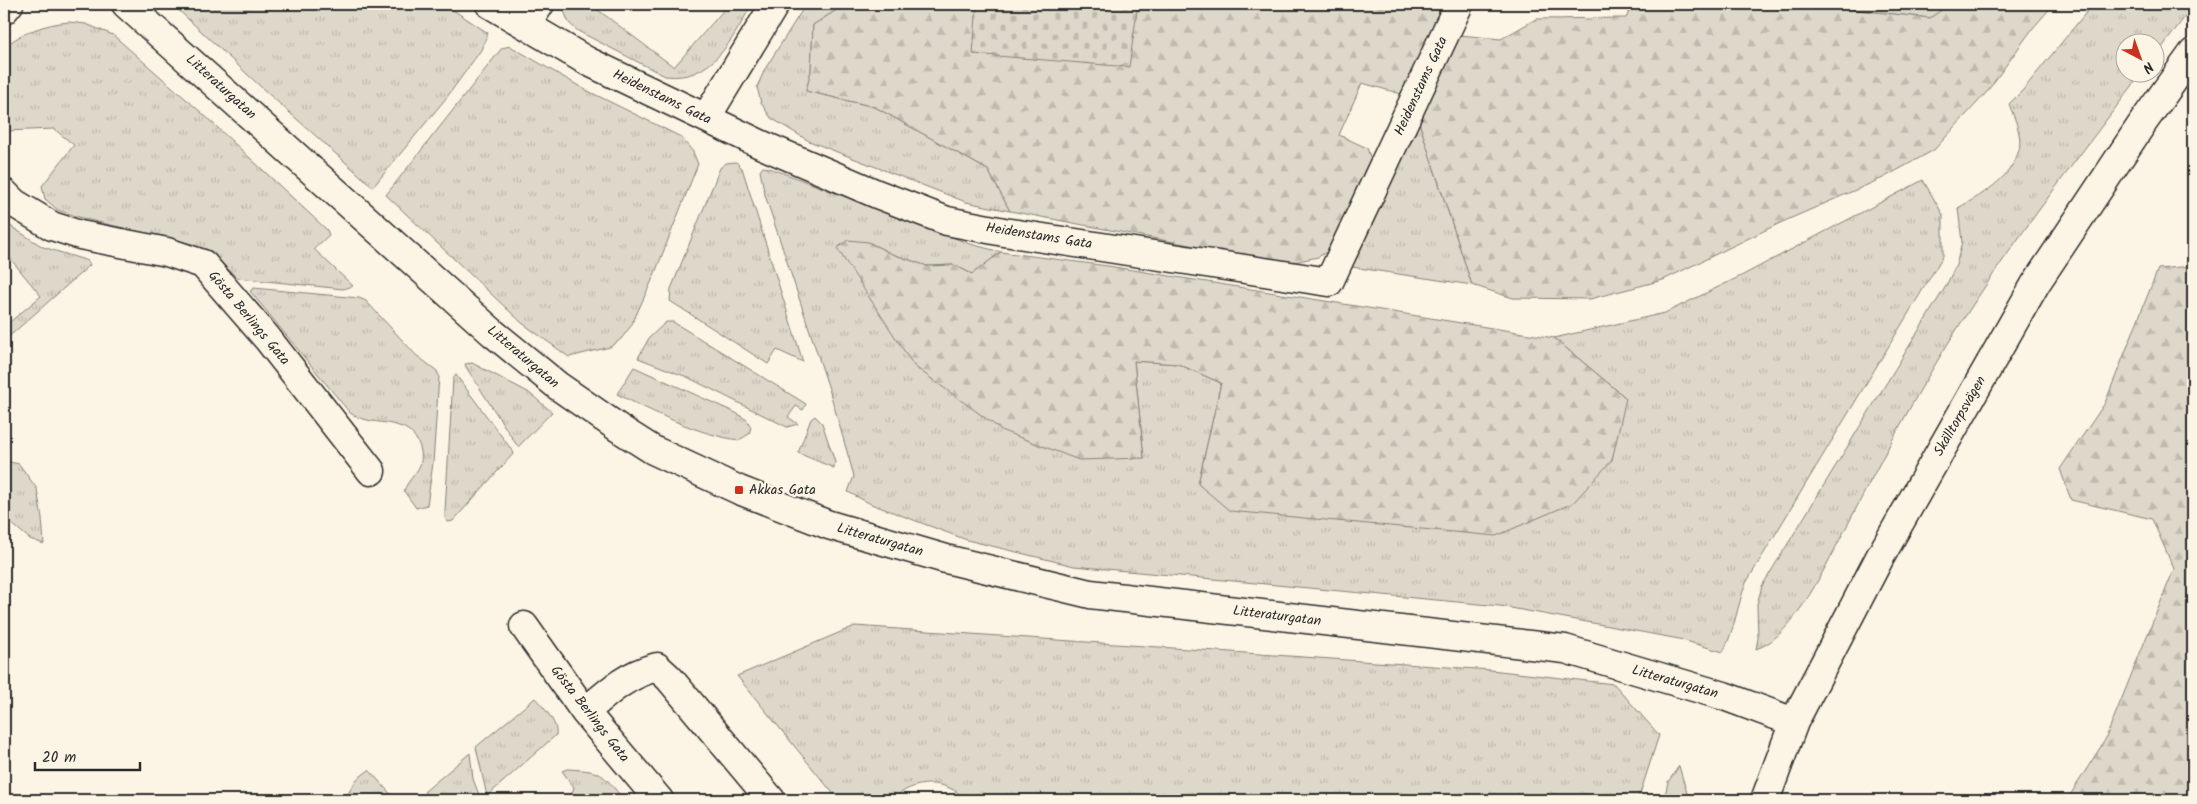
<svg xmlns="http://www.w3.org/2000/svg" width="2197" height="804" font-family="Kalam,sans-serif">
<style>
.grass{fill:url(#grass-tufts);stroke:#84827a}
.forest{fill:url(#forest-firs);stroke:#84827a}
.cemetery{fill:url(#cemetery-stones);stroke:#84827a}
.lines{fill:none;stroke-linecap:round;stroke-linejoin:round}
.minor-casing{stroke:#2b2b2b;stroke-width:31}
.minor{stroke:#fcf5e5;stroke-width:28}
.poi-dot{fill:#c8321e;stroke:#fcf5e5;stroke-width:2}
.labels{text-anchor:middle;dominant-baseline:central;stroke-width:4.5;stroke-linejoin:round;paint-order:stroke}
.street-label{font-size:14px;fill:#2b2b2b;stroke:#fcf5e5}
.poi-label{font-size:14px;fill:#2b2b2b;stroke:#fcf5e5;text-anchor:start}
</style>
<defs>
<pattern id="grass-tufts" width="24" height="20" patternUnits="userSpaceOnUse" patternTransform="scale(1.25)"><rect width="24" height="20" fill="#ded8ca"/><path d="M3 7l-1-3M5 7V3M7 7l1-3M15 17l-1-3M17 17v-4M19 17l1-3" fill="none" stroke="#bfbaae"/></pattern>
<pattern id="forest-firs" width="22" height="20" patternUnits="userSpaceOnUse" patternTransform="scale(1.25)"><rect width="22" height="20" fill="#ded8ca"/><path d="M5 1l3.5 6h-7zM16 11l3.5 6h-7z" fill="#bfbaae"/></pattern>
<pattern id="cemetery-stones" width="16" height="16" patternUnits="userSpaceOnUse" patternTransform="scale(1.25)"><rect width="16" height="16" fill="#ded8ca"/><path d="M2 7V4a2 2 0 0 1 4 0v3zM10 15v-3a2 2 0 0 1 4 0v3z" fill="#bfbaae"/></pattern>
</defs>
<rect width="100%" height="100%" fill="#fcf5e5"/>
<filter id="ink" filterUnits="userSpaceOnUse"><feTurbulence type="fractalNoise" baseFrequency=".02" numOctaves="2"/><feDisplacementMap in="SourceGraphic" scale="10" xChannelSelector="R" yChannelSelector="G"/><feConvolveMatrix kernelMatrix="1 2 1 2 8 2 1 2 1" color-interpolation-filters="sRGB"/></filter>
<g filter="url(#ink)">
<path class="grass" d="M172 4H444L488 33 481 50 447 97 373 187 262 88Z
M561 4H590L674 67 729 4H752C732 39 713 82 665 76L578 31 569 23Z
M806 4H846L813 25 811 71 806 91 875 107 988 170 1010 211 966 202 809 141 771 118 761 103 757 87 765 69Z
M1842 4H1950L1930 18 1848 9Z
M2093 4H2193V6L2155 57 2154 42H2124V72L2142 73C2079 156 2013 241 1957 329 1917 392 1882 458 1848 524 1829 558 1795 637 1756 649L1758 639 1757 604 1762 586 1946 286 1956 265 1962 242 1958 208C1981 195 2009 180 2018 153 2024 138 2014 117 2009 104L2023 90Z
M69 22 86 24 113 35 203 114 327 230 329 235 314 249 353 286 343 289 237 278 218 259 192 244 85 219 58 210 45 199 42 186 74 145 54 129 4 131V47C23 32 45 24 69 22Z
M510 46 584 89 681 137 693 152 698 164 653 278 631 326 621 339 610 347 569 357 522 323 386 195 502 48Z
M1417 116 1472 285 1345 266Z
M736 162 742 168 803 362 777 350 768 364 670 301 671 289 720 168 726 163Z
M763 167 770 168 970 244 1001 252 972 274 954 265 927 266 892 254 868 242 1144 458 1134 361 1178 364 1221 383 1198 484 1626 398 1554 338 1665 313 1743 275 1923 180 1943 215V256L1746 583C1737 606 1735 629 1723 652L1679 639 1500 606 1074 566 967 540 871 504 848 492 854 476 829 389 765 195 760 171Z
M4 222 43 247 88 261 90 265 4 341V327L41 296 4 251Z
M254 288 359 298 366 301 416 355 437 371 439 376 433 463 427 505 416 508 404 491C407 481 416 475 420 465 425 451 416 432 402 427 384 420 367 424 350 413L250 291Z
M666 322H673L806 404 803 410 796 406 788 417 798 424 787 427 687 377 638 358 649 338Z
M472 363 528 392 552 412 518 447 466 367 465 364Z
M634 367 736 413 747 420 751 427 749 434 739 440C699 435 653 412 617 394Z
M456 375 514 453 453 521 448 522 445 518V511L453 379Z
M815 416 822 423 835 462 834 468 798 453 811 419Z
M4 461 19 464 37 489 42 518 44 544 30 539 4 517Z
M855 626 1491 670 1614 684 1659 735 1638 800H966C946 778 913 779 892 800H833L836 797 737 676Z
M535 698C543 707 558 722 556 735L487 796 476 747Z
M470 753 473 779 481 800H435L424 792Z
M1679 766 1689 800H1664L1668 782Z
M567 769C603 771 601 772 624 800H564L572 793 574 787 562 771Z
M369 770 396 800H344L357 779Z"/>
<path class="forest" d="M846 4H1449L1405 95 1362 83 1339 135 1367 148 1372 162 1334 248 1318 257 1294 262 1231 253 1010 211 988 170 875 107 806 91 811 71 813 25Z
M1633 4H1842L1848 9 1930 18 1950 4H2054L2033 28 1986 93 1934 150 1883 178 1780 223 1663 280 1590 299 1513 298 1472 285 1417 116 1460 35 1501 39 1536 19 1626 18Z
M848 240 868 242 892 254 927 266 954 265 972 274 1001 252 1108 266 1554 338 1626 398 1612 460 1573 503 1496 536 1230 511 1198 484 1221 383 1178 364 1134 361 1144 458 1079 460 1003 431 914 366 837 248Z
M2193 266V800H2067L2105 740 2174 569 2152 519 2071 500 2060 469 2105 403 2158 269Z"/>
<path class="cemetery" d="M977 4H1138L1129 67 973 54Z"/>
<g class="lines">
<g class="minor-casing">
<path id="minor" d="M126 4 493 333 558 386 620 429 653 450 739 490 829 525 946 559 1090 594 1565 649 1724 696 1794 722
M490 4 587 61 760 144 877 194 947 221 1004 232 1329 282 1459 4
M4 10 9 4
M526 25 540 4
M706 118 775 4
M4 193 14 203 52 226 80 235 167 252 203 264 267 338 371 471
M524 626 585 712 659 800
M585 712C608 692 626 675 657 667L669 678 771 800
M1765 800 1794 722 1880 557 2036 283 2144 121 2193 53"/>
</g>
<use href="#minor" class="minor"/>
</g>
</g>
<rect class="poi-dot" x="734" y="485" width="10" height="10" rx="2.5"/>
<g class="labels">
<g class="street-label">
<text transform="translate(1421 86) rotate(-65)">Heidenstams Gata</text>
<text transform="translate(221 87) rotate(42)">Litteraturgatan</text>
<text transform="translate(662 97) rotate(26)">Heidenstams Gata</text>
<text transform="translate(1039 236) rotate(9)">Heidenstams Gata</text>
<text transform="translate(249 318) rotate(50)">Gösta Berlings Gata</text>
<text transform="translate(523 357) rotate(40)">Litteraturgatan</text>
<text transform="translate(1960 416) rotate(-60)">Skälltorpsvägen</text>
<text transform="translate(880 540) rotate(16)">Litteraturgatan</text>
<text transform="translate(1277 616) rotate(7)">Litteraturgatan</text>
<text transform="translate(1675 682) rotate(16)">Litteraturgatan</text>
<text transform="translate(590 714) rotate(52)">Gösta Berlings Gata</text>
</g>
<g class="poi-label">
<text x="749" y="490">Akkas Gata</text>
</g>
</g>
<rect width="2197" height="804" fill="none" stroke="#fcf5e5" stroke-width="20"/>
<rect x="10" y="10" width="2177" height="784" fill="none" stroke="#2b2b2b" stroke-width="2" filter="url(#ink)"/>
<g transform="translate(2140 58) rotate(139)"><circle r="24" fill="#fcf5e5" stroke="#a8a49b"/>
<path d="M0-4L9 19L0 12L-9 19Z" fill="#c8321e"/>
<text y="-8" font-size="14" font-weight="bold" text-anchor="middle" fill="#2b2b2b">N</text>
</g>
<path d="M35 762v8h105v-8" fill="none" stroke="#2b2b2b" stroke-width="2.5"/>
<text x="42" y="762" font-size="15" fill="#2b2b2b" stroke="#fcf5e5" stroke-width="4" paint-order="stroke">20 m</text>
</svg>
